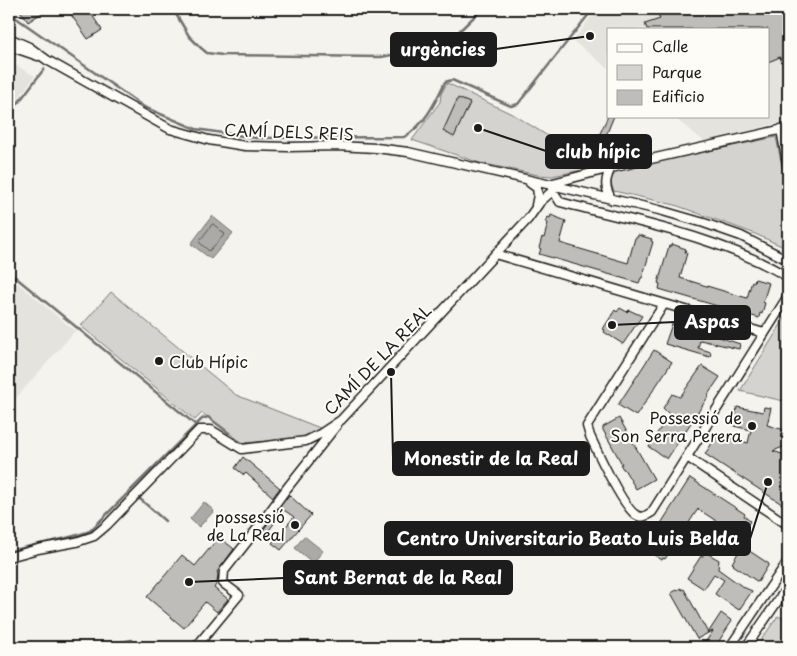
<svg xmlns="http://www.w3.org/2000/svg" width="797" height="656" font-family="'Playpen Sans',sans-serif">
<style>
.built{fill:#e4e3de}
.green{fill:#d4d3cf;stroke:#787876}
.water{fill:#abaaa6;stroke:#72716f}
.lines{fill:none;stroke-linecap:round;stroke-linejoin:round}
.shore{stroke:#555553;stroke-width:1}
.stream{stroke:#72716f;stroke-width:2.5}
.building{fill:#bebdba;stroke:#1c1c1c}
.minor-casing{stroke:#1c1c1c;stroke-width:11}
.minor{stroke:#fdfcf7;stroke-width:8}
.poi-dot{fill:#1c1c1c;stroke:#fdfcf7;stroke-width:2}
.labels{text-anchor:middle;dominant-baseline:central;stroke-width:4;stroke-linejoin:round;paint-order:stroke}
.street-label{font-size:16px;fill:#1c1c1c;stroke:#fdfcf7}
.poi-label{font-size:16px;fill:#1c1c1c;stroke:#fdfcf7;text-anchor:end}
.leader{fill:none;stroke:#1c1c1c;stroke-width:2}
.callout-dot{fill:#1c1c1c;stroke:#fdfcf7;stroke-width:2}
.callout{fill:#1c1c1c;stroke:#1c1c1c;stroke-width:2}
.callout-label{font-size:18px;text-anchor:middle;font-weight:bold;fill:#fff}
</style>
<rect width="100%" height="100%" fill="#f4f3ee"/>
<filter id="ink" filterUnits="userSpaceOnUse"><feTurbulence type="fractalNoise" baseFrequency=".02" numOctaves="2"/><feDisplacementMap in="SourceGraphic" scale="10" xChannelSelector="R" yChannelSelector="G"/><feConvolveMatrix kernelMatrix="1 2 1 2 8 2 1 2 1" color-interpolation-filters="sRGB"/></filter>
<g filter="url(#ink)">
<path class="built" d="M597 9H788V121L704 141 672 116H768V29H608V68L573 41Z
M9 62 35 76 9 111Z
M9 276 75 331 9 406Z"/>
<path class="green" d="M447 83 516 116 597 167 552 176 538 175 480 163 412 140 440 102 441 94Z
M776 137 788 195V249L753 233 675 205 614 191C609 181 611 178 618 170Z
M111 292 236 395 320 428 316 433 307 438 243 443 202 413 195 420 81 326Z
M788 313V402L740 391Z
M778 616 788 621V647H756Z"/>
<path class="water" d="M212 216 233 233 211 259 191 244Z
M204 502 214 511 199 527 190 519Z
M304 536 323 551 313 563 295 548Z"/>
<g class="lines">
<path class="shore" d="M213 224 225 234 209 251 199 242Z"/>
<path class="stream" d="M173 9 189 36 201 48 207 53 222 55 381 57 445 45 482 9
M9 13 144 107 196 129 256 138 404 137C425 125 435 103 445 82L452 80 511 106 518 104 593 9
M9 115 44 69
M9 272 196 425
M139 498 165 521
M9 552C36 543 64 541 90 531L202 419 208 417 229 433
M95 647 132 640"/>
</g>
<path class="building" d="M19 9H48L28 22Z
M67 9H88L102 30 88 39Z
M656 9H788V79L780 57 768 62V29H647L645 24 660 19Z
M458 98 470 103 454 137 443 131Z
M608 116H614L600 150 604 152 596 166 587 162Z
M551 215 566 221 560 243 628 263 635 238H637L638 235 652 239 651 241 653 242 642 278H641L639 283 539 254 541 249 539 248 542 237 544 238 548 223H546L548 217 550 218Z
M672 244 686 249 685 252 687 253 680 278 747 298 752 281 754 282 755 279 769 283 763 302 765 303 762 314 760 313 759 318 659 289 660 284 658 283 669 246H671Z
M620 308 627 312 629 310 642 316 623 344 604 332 605 330 603 329 615 310 617 312Z
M672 324 713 335 740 344 739 349 700 340 698 348 711 352 710 357 665 344Z
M654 350 672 362 636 416 618 405Z
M702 366 720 377 709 393 708 397 667 459 649 447 669 414 663 408 672 394 680 397Z
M737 407 763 412 764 407 771 408 767 425 788 431V445L773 451 788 456V508L705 454 718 434 748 443 751 430 734 426Z
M619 418 654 479 636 489 624 469H623L620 464H622L603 430V427Z
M243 457 280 488 273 497 246 473 244 475 235 468Z
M690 478 745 514 744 516 750 521 742 534 735 530 733 532 698 509 665 559 663 558 662 560 649 552 646 547Z
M289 495 311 515 281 550 272 543 294 517 284 510 264 537 260 534Z
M219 537 234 549 217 572 218 574 217 583 214 588 228 599 217 612 205 602 184 628 147 597 182 555 195 566Z
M741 548 748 550 769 564 758 582 733 565 734 564 732 563Z
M705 552 719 560 718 569 743 587 752 591 739 610 715 594 724 580 714 574 704 589 687 578 701 556 702 557Z
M681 588 682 590 684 589 708 633 697 639 671 593Z
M721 613 732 621 715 647H702L713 631 708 633Z"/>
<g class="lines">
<g class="minor-casing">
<path id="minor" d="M9 38 29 47 47 60 170 129 209 140 245 146 289 147 337 146 376 148 408 152 659 210 704 223 741 236 788 260
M9 46 38 56
M781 129 788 169
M611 168C604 181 605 188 612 200
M530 183 537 188 538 195 536 205
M549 184 611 168 788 128
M557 197 560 202C636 222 721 237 788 277
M495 254 764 333
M664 304 587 426 590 436C597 451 625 512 638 516 644 518 647 515 652 512L788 296
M687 457 788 525
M9 557 38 549 76 542 94 536 107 525 199 430H211L242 449 306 441 320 434 341 420 528 219 540 202 557 187
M196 647 239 595 223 583 224 571 257 529 287 488 337 425
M730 647 788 561
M746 647 788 586"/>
</g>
<use href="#minor" class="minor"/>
</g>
</g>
<g class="poi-dot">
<circle cx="159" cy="361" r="5"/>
<circle cx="752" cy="426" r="5"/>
<circle cx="295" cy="525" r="5"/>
</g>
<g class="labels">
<g class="street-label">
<text transform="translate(289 131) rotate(2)">CAMÍ DELS REIS</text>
<text transform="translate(377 359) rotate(-46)">CAMÍ DE LA REAL</text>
</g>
<g class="poi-label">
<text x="169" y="361" text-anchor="start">Club Hípic</text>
<text x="742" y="417">Possessió de<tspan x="742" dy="18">Son Serra Perera</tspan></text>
<text x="285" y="516">possessió<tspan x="285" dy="18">de La Real</tspan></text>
</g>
</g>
<path class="leader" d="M590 36L496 49M478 128L546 151M612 325L675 322M391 372L393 458M768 482L750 539M189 582L284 578"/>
<g class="callout-dot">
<circle cx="590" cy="36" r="5"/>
<circle cx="478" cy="128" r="5"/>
<circle cx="612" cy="325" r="5"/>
<circle cx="391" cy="372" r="5"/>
<circle cx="768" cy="482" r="5"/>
<circle cx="189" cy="582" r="5"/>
</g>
<g class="callout">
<rect x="391" y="33" width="105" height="33" rx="5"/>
<rect x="546" y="135" width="105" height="33" rx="5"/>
<rect x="675" y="306" width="75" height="33" rx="5"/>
<rect x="393" y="442" width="196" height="33" rx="5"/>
<rect x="385" y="522" width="365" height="33" rx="5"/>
<rect x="284" y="561" width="228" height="33" rx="5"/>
</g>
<g class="callout-label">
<text x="443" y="56">urgències</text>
<text x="598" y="158">club hípic</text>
<text x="712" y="328">Aspas</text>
<text x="491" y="465">Monestir de la Real</text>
<text x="568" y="545">Centro Universitario Beato Luis Belda</text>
<text x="398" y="584">Sant Bernat de la Real</text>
</g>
<rect width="797" height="656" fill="none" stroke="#fdfcf7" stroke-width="30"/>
<rect x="15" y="15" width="767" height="626" fill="none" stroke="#1c1c1c" stroke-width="2" filter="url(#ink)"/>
<rect x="607" y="28" width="162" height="90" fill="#fdfcf7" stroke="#a3a29f"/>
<rect x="617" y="44" width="25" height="8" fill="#fdfcf7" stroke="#a3a29f"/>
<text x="652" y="52" font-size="15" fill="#1c1c1c">Calle</text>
<rect x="617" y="65" width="25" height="15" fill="#d4d3cf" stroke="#a3a29f"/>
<text x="652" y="78" font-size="15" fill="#1c1c1c">Parque</text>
<rect x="617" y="90" width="25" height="15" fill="#bebdba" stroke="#a3a29f"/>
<text x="652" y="102" font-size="15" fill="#1c1c1c">Edificio</text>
</svg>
